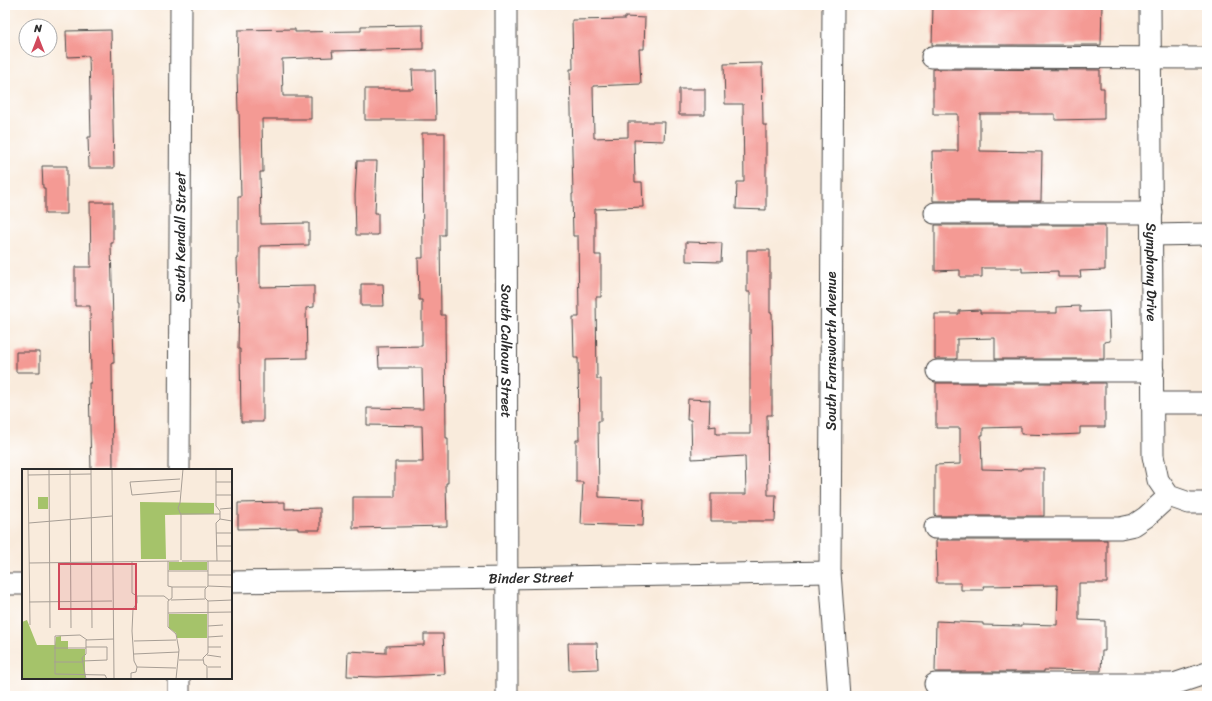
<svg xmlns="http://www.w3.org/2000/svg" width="1212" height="701" font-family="Sriracha,sans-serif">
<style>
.building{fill:#f49a94}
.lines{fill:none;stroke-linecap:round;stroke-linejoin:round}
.minor-casing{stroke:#4a4846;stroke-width:23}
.minor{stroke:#fff;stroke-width:21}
.labels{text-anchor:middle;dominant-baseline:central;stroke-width:3;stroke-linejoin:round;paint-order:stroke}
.street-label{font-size:14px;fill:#2b2b2b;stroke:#fff}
.inset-road{fill:none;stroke:#a79e95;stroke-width:1}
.view{fill:#d1495b;fill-opacity:0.15;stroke:#d1495b;stroke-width:2}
.inset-edge{fill:none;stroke:#2b2b2b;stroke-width:2}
</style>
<rect width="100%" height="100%" fill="#fff"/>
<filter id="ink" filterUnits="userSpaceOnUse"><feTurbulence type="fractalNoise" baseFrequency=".025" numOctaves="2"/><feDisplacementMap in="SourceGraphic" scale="8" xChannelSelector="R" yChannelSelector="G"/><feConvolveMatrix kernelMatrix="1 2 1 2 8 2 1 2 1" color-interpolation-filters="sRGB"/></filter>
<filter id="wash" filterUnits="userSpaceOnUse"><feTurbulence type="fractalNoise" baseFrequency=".012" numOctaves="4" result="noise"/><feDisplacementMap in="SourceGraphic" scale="16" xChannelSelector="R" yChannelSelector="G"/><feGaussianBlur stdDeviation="0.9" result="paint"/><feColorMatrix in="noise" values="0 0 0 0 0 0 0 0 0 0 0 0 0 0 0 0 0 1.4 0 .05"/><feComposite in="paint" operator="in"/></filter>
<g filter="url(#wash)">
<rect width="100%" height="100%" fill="#f9ebdc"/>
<g id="blocks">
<path class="building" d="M933 5H1102L1101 45H932Z
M625 17 645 18 644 49H639L641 84 593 86 594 138 628 137V122H665L664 141 634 140 635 182H642L643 207 595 209V255H601V297H596L597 379H601V421H598L599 497 644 499 643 526 581 524 583 482H576V440H579L578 358H574L573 317H579L578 236H573L572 194H573L570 69H573L572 20 625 19Z
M423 25V49L332 51 333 57 282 59 283 96H311V119H262L263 172H260L261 224 309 223V245L260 246V287L314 286V307L306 308 307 358 263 359V422H241L240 349H238L239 301H238L237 259H238V197H241L239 111H238L237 73 238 30 295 29V32L361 31V26Z
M111 30 114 168H89L88 137H91L89 56 67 57 66 31Z
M762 63 763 125H766V210L736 209 737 182H744L743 104H725L724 64Z
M933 69 1100 70V88H1104V119L1055 120V114H980V151L1042 152 1041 201H933L932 151H958V114H933Z
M412 70H435L436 120H365V89H413Z
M679 89H705V115H679Z
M422 133H445V235H440L441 315H445L446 438H448V483H446L447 526 353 528V497H395V462H423L422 426 367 425V408L423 409 422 368H379L378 347 422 346V300H419L418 258H423Z
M357 161H377L375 213H378V235H356L355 195Z
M42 166H67V214H45V188H43Z
M90 202H113V243H111L114 363H112L113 470H91L89 383H91L90 306H75V267H91Z
M935 225H1105V270L1080 271 1081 277H1058V271L1022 272V268H982V277H960V270L935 271Z
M686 242 722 243 721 262 686 261Z
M747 250H770V313H772L773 355H772V415H767L768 495H776L775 521H711V494H746L745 456 692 459 691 420H687L688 399 710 400 709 427 716 426V434H750V292H747Z
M361 284H383L384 306H361Z
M1080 306V312L1109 311 1110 341 1104 342V359H995V338L957 339V359H935V314H959V311L980 310V313H1057V307Z
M16 352H40V372H16Z
M936 383H1105V427H1080V434L1058 435 1021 434V427L983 428V435H981L982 469 1022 470V468H1044V516H936L935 515V465L960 464V428H936Z
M285 502V509L320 508V530H298V528L238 529V503Z
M936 540H1107V583H1079V620L1105 621V651H1102L1101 671 1044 670V672H935L936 621 983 623V625L1022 626V624L1057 625 1058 589H1057V585L983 586 984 590H961V583H937Z
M424 634H443L445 674 377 677 347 676 348 651 386 653V646L424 645Z
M568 643H597L598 669 569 670Z"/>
</g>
</g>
<g filter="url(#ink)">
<use href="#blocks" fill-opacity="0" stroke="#4a4846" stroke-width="1"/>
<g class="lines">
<g class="minor-casing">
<g id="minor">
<path id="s1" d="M506 5 507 696"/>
<path d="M833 5 830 572 839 696"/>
<path id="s2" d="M1150 5 1153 456 1158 480 1169 496 1189 503H1207"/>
<path d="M932 57 1207 58"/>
<path d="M935 213H1152"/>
<path d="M1152 235 1207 234"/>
<path d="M937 371H1153"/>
<path d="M1153 403H1207"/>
<path id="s3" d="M179 470 181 5"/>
<path d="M935 528H1120L1134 525 1146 517 1169 496"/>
<path id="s4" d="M231 582 506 578 830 572"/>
<path d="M5 584H23"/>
<path d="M179 678V696"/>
<path d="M935 684H1174"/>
<path d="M1164 694 1174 684 1207 673"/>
</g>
</g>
<use href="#minor" class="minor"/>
</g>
</g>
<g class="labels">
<g class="street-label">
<text stroke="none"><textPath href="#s3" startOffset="233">South Kendall Street</textPath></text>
<text stroke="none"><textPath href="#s2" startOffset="267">Symphony Drive</textPath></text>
<text stroke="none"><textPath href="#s1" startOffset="346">South Calhoun Street</textPath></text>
<text transform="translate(831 351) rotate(-90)">South Farnsworth Avenue</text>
<text stroke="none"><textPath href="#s4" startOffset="300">Binder Street</textPath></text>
</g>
</g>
<g transform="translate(22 469)">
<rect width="210" height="210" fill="#f9ebdc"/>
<path d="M16 28H26V40H16ZM118 33 192 34V45L143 46 144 90H119ZM147 93H185V101H147ZM147 145H185V169H155L154 164 147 159ZM5 151 15 176H33L34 168 39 167V172H46V180H63V210H0V153Z" fill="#a5c36a"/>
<path class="inset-road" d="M6 0 8 156M27 0 28 159M48 0 49 159M69 0 70 159M90 0 92 210M194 0V37L198 42V50L194 54 195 92M6 6 69 5M158 10 108 13 110 26 158 22M194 13H210M194 26H210M198 40 210 39M159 45H198M198 50 210 52M7 54 90 47M194 64H210M195 77H210M159 91V46L156 39 158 34 161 0M146 92V117L150 118V129L146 132V158L154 165 157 181 154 210M160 92H210M7 94 157 92M146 102H186M186 106H210M186 117 210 118M150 118H184M115 127H142L147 131M149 131 183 130M186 132 210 131M7 133 90 132M146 144 210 143M186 157 201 156M186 168 201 167M65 171 58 166 33 167V205L83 206 85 210M112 172 154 171M186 178H199M32 179H64M112 185 157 183M185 186 199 188M157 191H181M60 192 85 191V178H64M32 193H60M115 198 154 199M186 198H199M64 210 60 189 64 185V171L92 170M109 210V204L114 203 115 198 112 192 110 162 111 140 115 134V127L110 124V92M185 210V197L182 195 181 189 186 184V132L183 129V120L186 117V92"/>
<path class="view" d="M37 95H114V140H37Z"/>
<rect width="210" height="210" class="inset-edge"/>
</g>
<rect width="1212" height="701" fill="none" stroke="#fff" stroke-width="20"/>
<g transform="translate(38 38)"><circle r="19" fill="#ffffff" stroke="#aaaaaa"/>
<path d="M0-3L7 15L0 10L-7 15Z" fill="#d1495b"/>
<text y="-6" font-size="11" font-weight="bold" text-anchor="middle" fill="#2b2b2b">N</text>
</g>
</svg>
